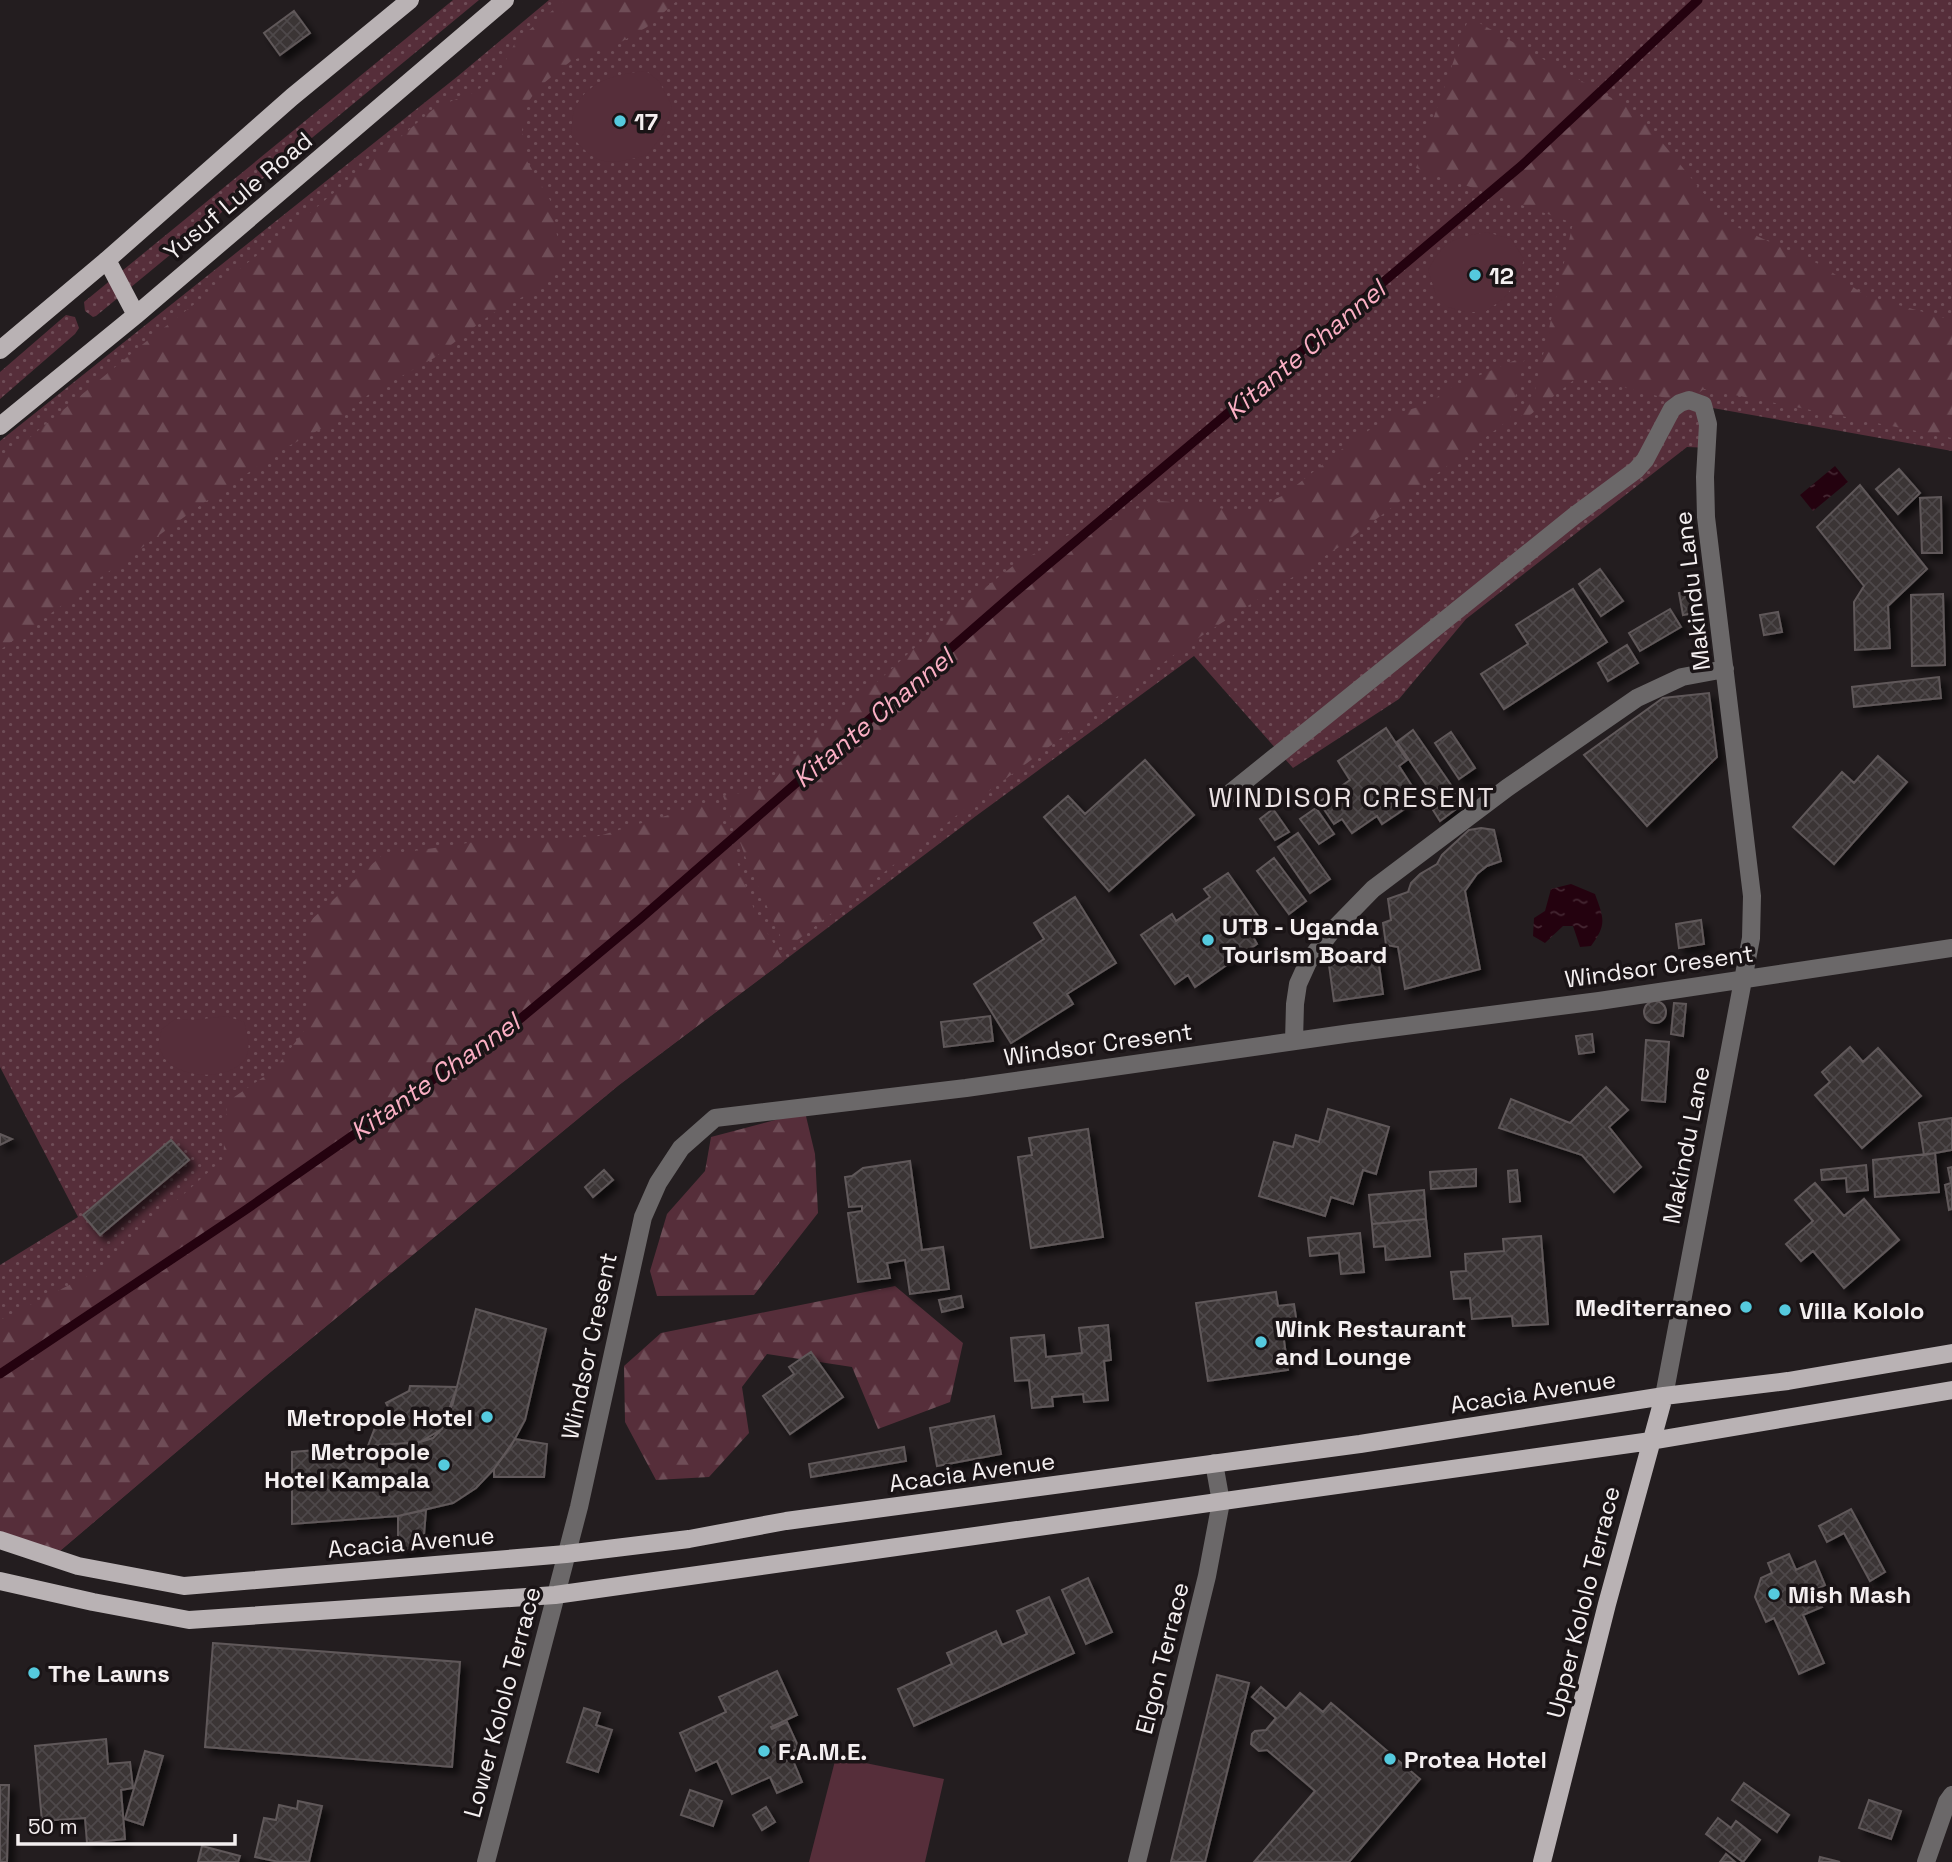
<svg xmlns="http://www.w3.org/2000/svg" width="1952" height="1862" font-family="'Space Grotesk',sans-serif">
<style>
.grass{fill:url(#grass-dots)}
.forest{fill:url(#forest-firs)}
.garden{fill:#562e3a}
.water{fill:url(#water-ripples)}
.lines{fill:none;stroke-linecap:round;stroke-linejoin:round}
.stream{stroke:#24020f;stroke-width:9}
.building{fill:url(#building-cross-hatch);stroke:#60595a;stroke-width:2;filter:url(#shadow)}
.minor{stroke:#6b6869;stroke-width:18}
.major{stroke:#b9b2b4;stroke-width:18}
.poi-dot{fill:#55cade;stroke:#1a1416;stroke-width:2.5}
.labels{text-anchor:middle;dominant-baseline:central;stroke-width:7;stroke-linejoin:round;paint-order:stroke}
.poi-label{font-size:24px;font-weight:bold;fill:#f4eff0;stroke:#1a1416;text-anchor:start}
.street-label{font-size:24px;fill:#f4eff0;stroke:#1a1416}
.water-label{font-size:26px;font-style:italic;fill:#fbafc4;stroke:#1a1416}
.quarter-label{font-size:28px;letter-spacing:2px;fill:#eae1e3;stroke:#1a1416}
</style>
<defs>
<pattern id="grass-dots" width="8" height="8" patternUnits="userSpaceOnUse" patternTransform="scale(1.75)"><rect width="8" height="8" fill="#562e3a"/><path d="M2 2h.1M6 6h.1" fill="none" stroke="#6f4d57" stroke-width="1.8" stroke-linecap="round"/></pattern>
<pattern id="forest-firs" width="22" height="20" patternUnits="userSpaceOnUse" patternTransform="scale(1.75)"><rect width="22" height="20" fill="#562e3a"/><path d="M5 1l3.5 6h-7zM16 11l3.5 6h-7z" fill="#6f4d57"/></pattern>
<pattern id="water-ripples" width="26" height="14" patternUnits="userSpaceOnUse" patternTransform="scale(1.75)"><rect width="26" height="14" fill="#24020f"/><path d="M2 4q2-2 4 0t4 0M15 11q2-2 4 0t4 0" fill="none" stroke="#442732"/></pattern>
<pattern id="building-cross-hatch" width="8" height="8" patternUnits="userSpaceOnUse" patternTransform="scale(1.75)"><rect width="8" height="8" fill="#3a3435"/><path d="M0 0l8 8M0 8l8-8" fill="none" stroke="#4d4849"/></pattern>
<filter id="shadow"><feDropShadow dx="6" dy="6" stdDeviation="3.5" flood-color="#0009"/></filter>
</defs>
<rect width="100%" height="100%" fill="#231d1f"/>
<path class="grass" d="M453 0H479L96 316 93 317 85 311 84 302Z
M549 0H1952V451L1707 407 1711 448 1687 447 1466 619 1399 699 1293 768 1194 656 976 816 619 1085 267 1375 54 1556 0 1538V1265L78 1217 0 1067V441L458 76Z
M66 315 75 317 79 328 75 334 0 399V372Z"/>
<path class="forest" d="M565 0H678L647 27 621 42 571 61 539 87 528 102 522 130 527 161 550 200 559 245 560 268 533 291 490 315 434 358 368 395 338 420 285 448 212 497 0 650V462L143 344 286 233 436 107 475 92 498 75 516 41Z
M1469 17 1638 113 1728 223 1823 266 1866 296 1952 320V438L1704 389 1685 403 1579 376 1515 427 1535 390 1573 223 1416 168Z
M1525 356 1510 419 1339 547 1186 646 970 805 786 949 748 864 723 796 769 788 785 766 955 611 1013 566 1061 538 1157 501 1203 504 1227 510 1248 512 1284 495 1351 442 1394 414 1429 404 1447 389Z
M715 801 755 912 784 961 619 1085 267 1375 54 1556 0 1538V1320L99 1270 223 1159 227 1102 275 1069 309 1024 310 921 381 856 474 842 599 836Z
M805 1112 815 1154 818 1213 754 1295 657 1296 650 1271 667 1214 705 1171 711 1137Z
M895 1286 963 1343 950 1402 878 1429 852 1367 767 1354 742 1387 749 1433 709 1477 656 1480 625 1422 624 1366 661 1333Z"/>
<path class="garden" d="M646 71 659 81 672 106 664 133 647 155C608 165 598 168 571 135 572 127 572 115 575 108 589 79 618 74 646 71Z
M1486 232 1511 239 1524 259 1518 280 1504 298 1485 312H1465L1448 307 1436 295 1428 270C1445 239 1452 239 1486 232Z
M226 1016 244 1022C247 1033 252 1048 245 1059 229 1081 182 1079 165 1059 162 1055 160 1049 158 1044L162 1029 175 1019 195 1020Z
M836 1757 944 1779 925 1862H809Z"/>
<path class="water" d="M1835 466 1848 482 1813 511 1800 495Z
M1571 884 1595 894C1604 919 1607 924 1591 946L1580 947 1573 926H1563L1545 943 1533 936 1534 918 1545 911 1551 889Z"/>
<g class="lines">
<path class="stream" d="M0 1374 244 1211 520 1019 640 919 1019 589 1521 166 1698 0"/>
</g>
<path class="building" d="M294 11 310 33 280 55 264 33Z
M1899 469 1920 493 1898 514 1876 489Z
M1860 485 1927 569 1888 606 1890 648 1855 650 1854 602 1864 586 1817 527Z
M1941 497 1942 553H1922L1920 498Z
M1600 569 1623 601 1601 616 1579 584Z
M1573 589 1607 642 1504 709 1481 674 1528 644 1516 625Z
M1690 591 1694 613 1683 615 1679 593Z
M1943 594 1945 665 1912 666 1911 595Z
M1670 609 1681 627 1640 651 1629 633Z
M1778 612 1782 632 1764 635 1760 615Z
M1627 645 1638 663 1608 681 1598 663Z
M1939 677 1941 698 1854 707 1852 687Z
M1709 693 1717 757 1647 826 1584 755 1663 698Z
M1386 728 1407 760 1399 766 1412 786 1398 796 1406 808 1382 824 1377 816 1352 833 1342 819 1334 824 1319 802 1350 780 1338 761Z
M1413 730 1453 788 1436 799 1397 742Z
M1451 732 1475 768 1459 779 1435 743Z
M1878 756 1907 782 1834 864 1793 827 1842 772 1854 783Z
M1145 760 1194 815 1109 891 1044 817 1068 796 1085 814Z
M1456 792 1464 803 1440 821 1433 810Z
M1316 808 1334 834 1319 844 1300 819Z
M1273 809 1289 832 1275 840 1260 819Z
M1481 828 1494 830 1501 861 1487 866 1477 874 1465 891 1480 969 1405 989 1398 947 1386 945 1383 923 1391 920 1388 899 1408 892 1411 883 1420 874 1437 864 1442 855 1469 830Z
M1298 833 1330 879 1310 893 1278 847Z
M1274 858 1306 901 1289 914 1257 871Z
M1228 873 1265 926 1252 935 1257 944 1195 987 1188 975 1175 984 1141 935 1172 914 1176 921 1210 897 1204 889Z
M1075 897 1116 963 1067 994 1073 1004 1011 1043 974 984 1044 939 1034 923Z
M1701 920 1704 944 1679 948 1676 924Z
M1378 958 1383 994 1334 1001 1329 965Z
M1644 1012a11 11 0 1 1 22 0a11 11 0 1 1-22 0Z
M1674 1003 1686 1004 1683 1036 1671 1034Z
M990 1016 993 1041 944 1047 941 1022Z
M1592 1034 1594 1052 1579 1054 1576 1036Z
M1646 1040 1669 1042 1665 1102 1642 1100Z
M1850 1047 1863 1062 1878 1048 1921 1096 1862 1148 1815 1095 1830 1082 1822 1072Z
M1606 1087 1628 1110 1609 1127 1641 1167 1614 1192 1582 1155 1499 1128 1511 1099 1570 1123Z
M1328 1109 1389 1127 1376 1174 1363 1170 1353 1204 1331 1197 1325 1216 1259 1196 1274 1142 1293 1147 1296 1135 1319 1142Z
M1952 1118V1150L1924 1155 1919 1123Z
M1088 1129 1103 1237 1031 1248 1018 1157 1032 1155 1029 1138Z
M0 1134 12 1139 0 1145Z
M171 1140 189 1160 100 1235 83 1215Z
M1935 1153 1939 1192 1875 1197 1873 1160Z
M910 1161 922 1250 943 1247 949 1289 910 1294 905 1260 887 1263 890 1278 858 1282 848 1213 862 1211V1206L849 1207 845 1177 852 1176 863 1168Z
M1866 1165 1868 1190 1847 1192 1846 1178 1822 1180 1821 1170Z
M1952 1167V1209L1949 1210 1945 1185 1951 1183 1948 1168Z
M1476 1169V1186L1431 1189 1430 1172Z
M604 1170 613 1180 593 1197 585 1187Z
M1517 1170 1520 1201 1510 1202 1508 1171Z
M1815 1183 1844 1216 1864 1199 1899 1240 1844 1288 1813 1251 1801 1261 1786 1244 1813 1221 1795 1200Z
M1424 1190 1426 1219 1372 1224 1369 1195Z
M1426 1219 1430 1256 1386 1260 1385 1246 1374 1247 1372 1224Z
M1360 1233 1364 1272 1341 1274 1339 1253 1310 1256 1308 1238Z
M1541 1236 1548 1324 1513 1326 1512 1316 1472 1319 1470 1298 1454 1299 1451 1272 1466 1271 1465 1254 1504 1251 1503 1239Z
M1276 1292 1278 1306 1294 1304 1298 1331 1283 1333 1288 1370 1208 1381 1196 1303Z
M961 1296 963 1307 942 1312 939 1300Z
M476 1309 546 1329 525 1420 511 1446 494 1469 476 1488 453 1503 398 1516 292 1524V1452L420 1442 433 1438 442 1429 453 1403Z
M1108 1325 1111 1360 1104 1361 1108 1400 1084 1402 1083 1394 1052 1397 1053 1406 1032 1408 1029 1380 1015 1381 1011 1338 1044 1335 1046 1357 1082 1353 1079 1328Z
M811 1352 843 1397 790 1434 763 1396 794 1374 789 1367Z
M410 1386 457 1387 442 1429 420 1442 368 1446 379 1417 390 1411 386 1403 409 1391Z
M994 1416 1001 1454 937 1466 930 1428Z
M515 1439 547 1444 544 1477H494V1469Z
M904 1447 906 1461 811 1477 809 1464Z
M1851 1509 1885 1572 1870 1581 1844 1533 1827 1542 1819 1526Z
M426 1510 424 1535 421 1547 398 1551V1516Z
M1789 1554 1796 1570 1815 1561 1825 1585 1814 1591 1822 1607 1803 1615 1824 1663 1799 1674 1774 1618 1766 1622 1755 1597 1761 1578 1772 1573 1768 1563Z
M1088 1578 1112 1632 1086 1644 1062 1590Z
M1049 1597 1074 1653 914 1726 898 1689 952 1664 947 1653 996 1631 1002 1645 1027 1634 1017 1611Z
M213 1643 460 1662 452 1767 205 1747Z
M777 1671 797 1715 771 1727 772 1729 787 1722 799 1748 780 1757 783 1762 792 1758 802 1782 777 1793 770 1777 732 1794 717 1761 696 1771 680 1733 726 1712 719 1697Z
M1217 1675 1249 1683 1205 1862H1171Z
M1261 1687 1286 1709 1300 1693 1323 1712 1331 1703 1420 1779 1349 1862H1254L1315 1791 1267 1750 1259 1751 1251 1744 1252 1734 1255 1731 1266 1730 1276 1718 1252 1697Z
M584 1708 600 1713 596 1725 612 1730 598 1772 567 1762Z
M106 1739 108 1764 130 1762 133 1788 121 1790 125 1839 87 1843 85 1818 42 1821 35 1746Z
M145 1751 163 1756 143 1825 125 1819Z
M1744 1783 1789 1815 1777 1832 1732 1800Z
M0 1785H9L7 1862H0Z
M690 1790 722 1801 713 1826 681 1815Z
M1869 1800 1901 1811 1891 1839 1859 1828Z
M298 1801 322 1806 309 1862H279L255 1857 264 1818 276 1820 279 1805 297 1809Z
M766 1807 775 1822 762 1830 753 1815Z
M1718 1818 1731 1828 1736 1821 1760 1840 1743 1862 1706 1834Z
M202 1846 240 1856 238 1862H198Z
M1726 1854 1735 1862H1720Z
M1820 1857 1840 1862H1819Z"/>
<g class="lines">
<path class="minor" d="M1224 798 1574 516 1636 470 1645 460 1672 409 1680 403 1689 400 1703 405 1708 424 1705 477 1706 517 1752 896 1751 938 1664 1396
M1294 1041 1295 1004 1298 984 1308 962 1331 932 1373 889 1507 788 1637 698 1682 677 1725 669
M486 1862 579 1507 643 1217 658 1183 681 1148 715 1118 966 1088 1351 1033 1599 1001 1952 948
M1137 1862 1207 1576 1221 1502 1214 1463
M1926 1862 1947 1802 1952 1795"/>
<path class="major" d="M107 260 136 315
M0 350 107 260 292 97 410 0
M0 426 136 315 505 0
M0 1540 78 1566 184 1586 566 1554 689 1539 786 1521 1360 1444 1664 1396 1788 1381 1952 1353
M0 1581 93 1602 189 1620 555 1595 1651 1441 1952 1390
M1542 1862 1607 1604 1664 1396"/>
</g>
<g class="poi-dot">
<circle cx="620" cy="121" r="7"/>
<circle cx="1475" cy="275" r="7"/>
<circle cx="1208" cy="940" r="7"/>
<circle cx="1746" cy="1307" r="7"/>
<circle cx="1785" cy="1310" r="7"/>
<circle cx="1261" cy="1342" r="7"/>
<circle cx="487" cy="1417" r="7"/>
<circle cx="444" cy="1465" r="7"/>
<circle cx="1774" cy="1594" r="7"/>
<circle cx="34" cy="1673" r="7"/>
<circle cx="764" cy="1751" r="7"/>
<circle cx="1390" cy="1759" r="7"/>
</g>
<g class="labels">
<g class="poi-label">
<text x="634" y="121">17</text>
<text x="1489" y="275">12</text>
<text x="1222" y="926">UTB - Uganda<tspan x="1222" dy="28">Tourism Board</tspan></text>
<text x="1732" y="1307" text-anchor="end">Mediterraneo</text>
<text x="1799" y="1310">Villa Kololo</text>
<text x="1275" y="1328">Wink Restaurant<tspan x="1275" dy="28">and Lounge</tspan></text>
<text x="473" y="1417" text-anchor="end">Metropole Hotel</text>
<text x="430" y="1451" text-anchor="end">Metropole<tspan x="430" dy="28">Hotel Kampala</tspan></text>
<text x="1788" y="1594">Mish Mash</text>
<text x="48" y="1673">The Lawns</text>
<text x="778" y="1751">F.A.M.E.</text>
<text x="1404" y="1759">Protea Hotel</text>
</g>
<g class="street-label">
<text transform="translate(238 196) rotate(-40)">Yusuf Lule Road</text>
<text transform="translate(1692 591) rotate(-97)">Makindu Lane</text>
<text transform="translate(1659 966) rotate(-8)">Windsor Cresent</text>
<text transform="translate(1098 1044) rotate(-8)">Windsor Cresent</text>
<text transform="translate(1686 1145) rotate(-79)">Makindu Lane</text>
<text transform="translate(589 1346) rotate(-78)">Windsor Cresent</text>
<text transform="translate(1533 1392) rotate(-9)">Acacia Avenue</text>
<text transform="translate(972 1472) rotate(-8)">Acacia Avenue</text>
<text transform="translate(411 1542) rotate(-5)">Acacia Avenue</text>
<text transform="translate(1583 1602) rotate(-76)">Upper Kololo Terrace</text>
<text transform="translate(1162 1658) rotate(-76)">Elgon Terrace</text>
<text transform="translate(502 1702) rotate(-75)">Lower Kololo Terrace</text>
</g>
<g class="water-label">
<text transform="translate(1305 350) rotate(-40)">Kitante Channel</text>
<text transform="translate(873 718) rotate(-40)">Kitante Channel</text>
<text transform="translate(435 1077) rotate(-35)">Kitante Channel</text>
</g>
<g class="quarter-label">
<text x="1352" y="797">WINDISOR CRESENT</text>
</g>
</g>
<path d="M18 1834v10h217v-10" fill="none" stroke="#f4eff0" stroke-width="3.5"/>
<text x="28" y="1834" font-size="21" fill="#f4eff0" stroke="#1a1416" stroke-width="5" paint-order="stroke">50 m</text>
</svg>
